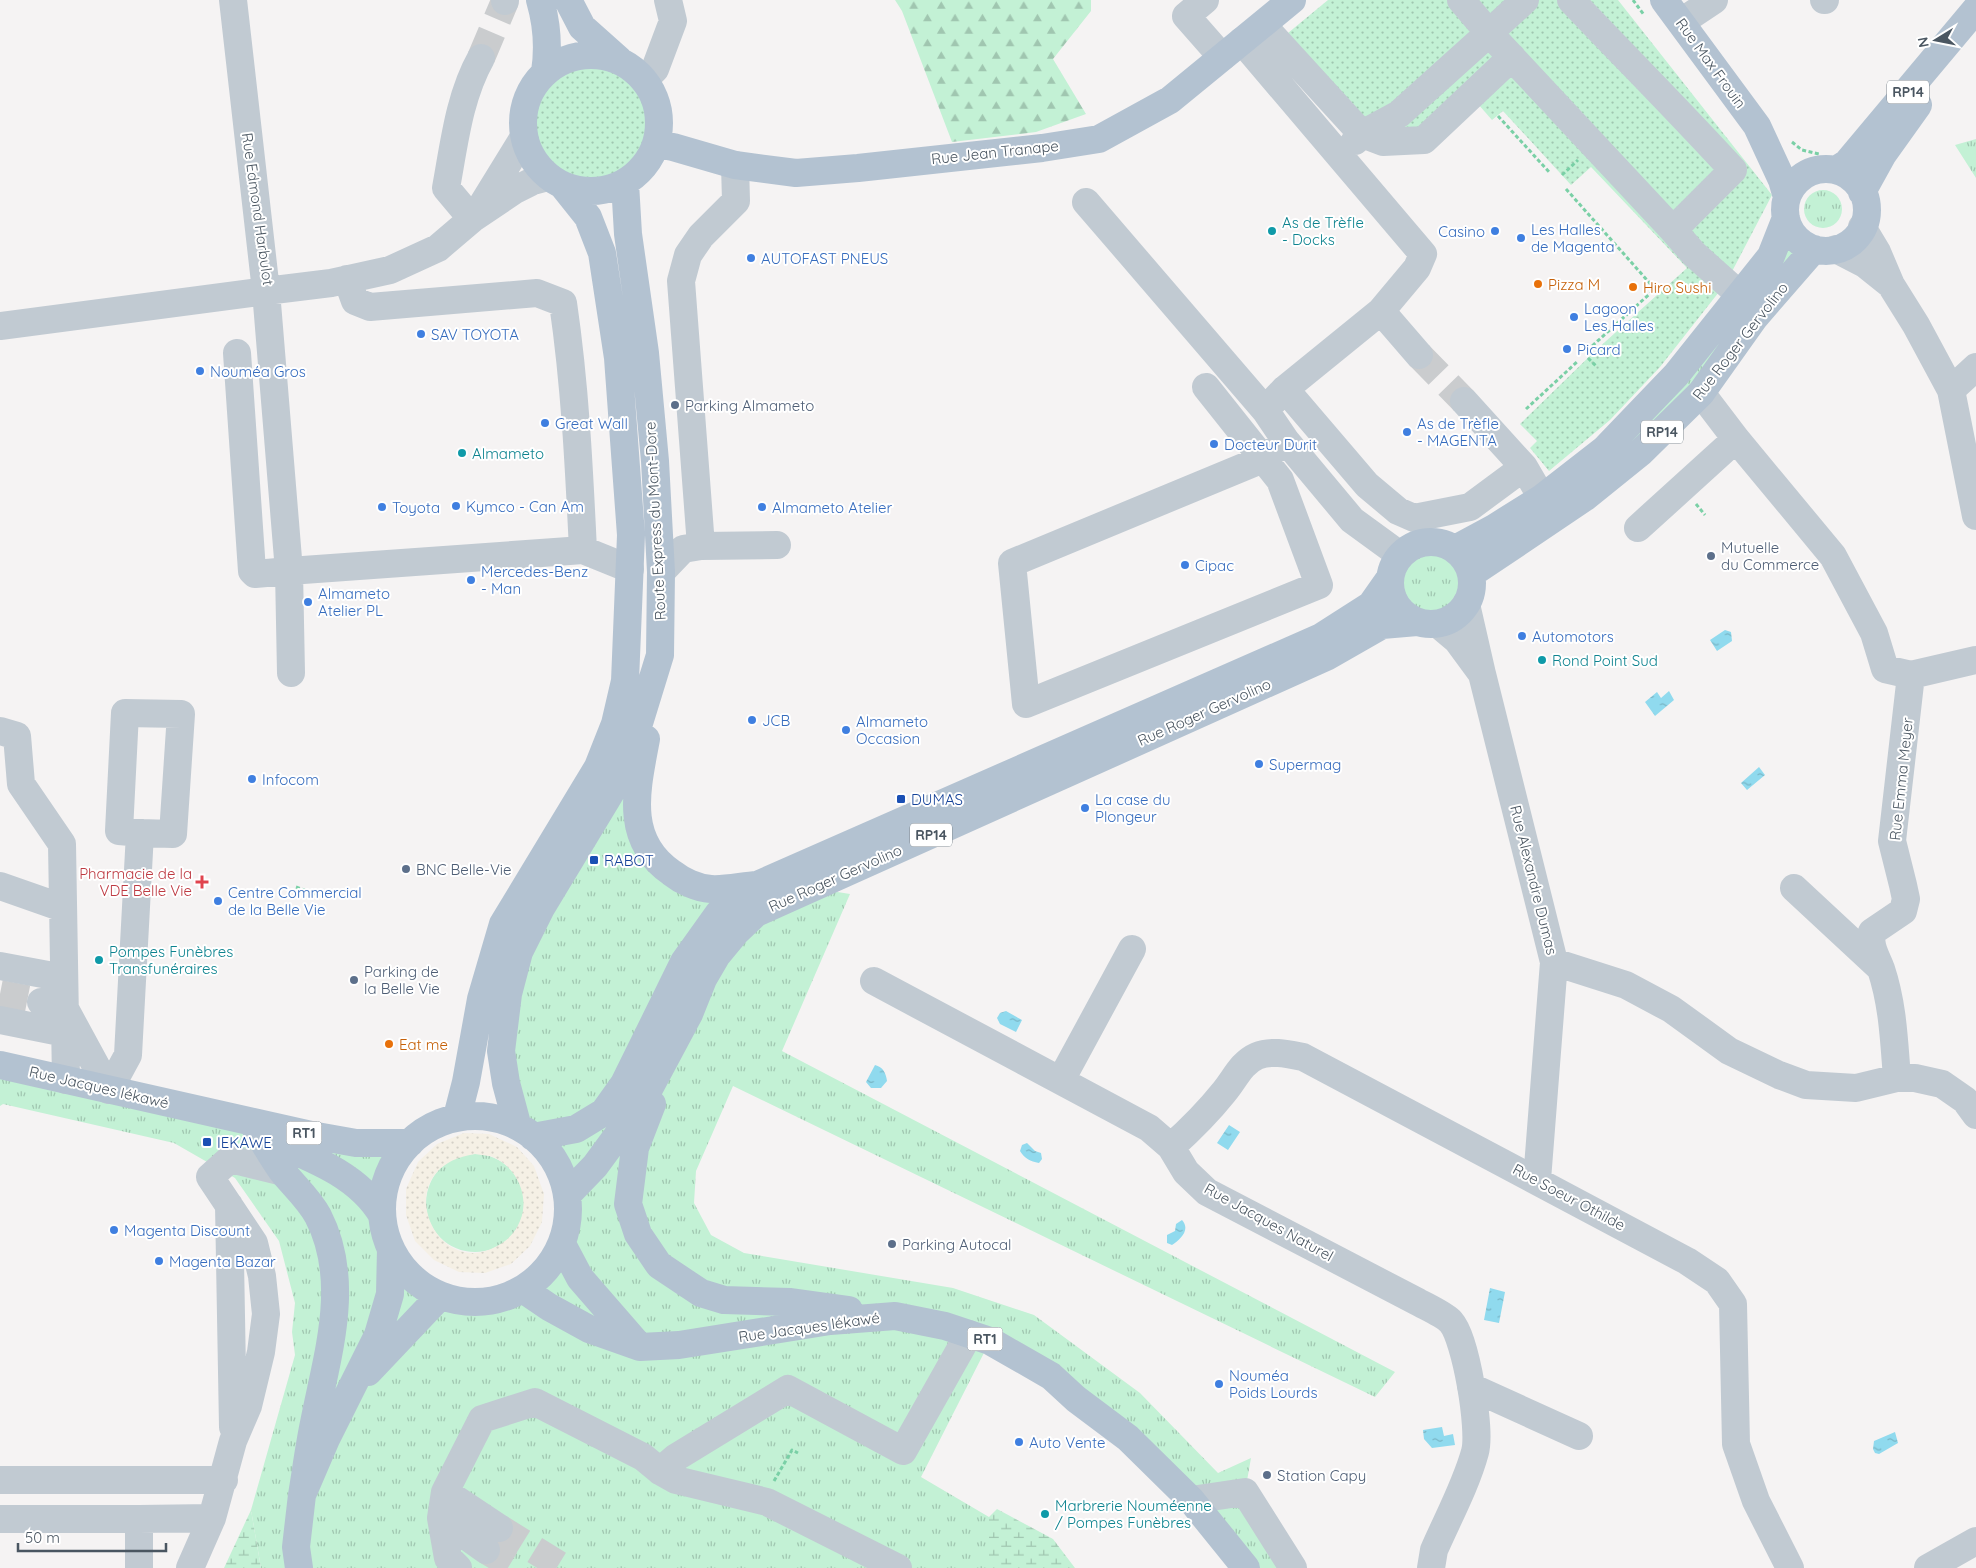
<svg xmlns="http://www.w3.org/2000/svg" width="1976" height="1568" font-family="Quicksand,sans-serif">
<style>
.grass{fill:url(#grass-tufts)}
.forest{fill:url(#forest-firs)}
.wetland{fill:url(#wetland-marsh)}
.sand{fill:url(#sand-dots);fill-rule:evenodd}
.garden{fill:url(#garden-dots)}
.water{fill:url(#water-ripples)}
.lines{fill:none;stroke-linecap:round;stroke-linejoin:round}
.minor-tunnel{stroke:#caccce;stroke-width:28;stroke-dasharray:28 14;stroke-linecap:butt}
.path{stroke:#7ad0a6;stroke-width:3;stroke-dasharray:4 2.5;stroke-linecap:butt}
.minor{stroke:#c1cad2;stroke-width:28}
.major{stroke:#b3c2d1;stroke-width:28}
.culture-dot{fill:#0f9aa8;stroke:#fff;stroke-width:2}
.shop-dot{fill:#3f7fe0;stroke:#fff;stroke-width:2}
.food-dot{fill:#e8710a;stroke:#fff;stroke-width:2}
.service-dot{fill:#5c6f8a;stroke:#fff;stroke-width:2}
.transit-dot{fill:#1a4fb4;stroke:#fff;stroke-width:2}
.health-dot{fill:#e0444e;stroke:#fff;stroke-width:2}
.labels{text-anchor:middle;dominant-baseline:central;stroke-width:4;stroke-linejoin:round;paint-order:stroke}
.shield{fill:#fff;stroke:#808990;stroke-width:1}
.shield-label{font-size:14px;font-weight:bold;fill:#4a5661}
.street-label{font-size:15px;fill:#4a5661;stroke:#fff}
.culture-label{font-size:15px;fill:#0d838f;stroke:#fff;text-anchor:start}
.shop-label{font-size:15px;fill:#366cbe;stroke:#fff;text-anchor:start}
.food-label{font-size:15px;fill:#c56008;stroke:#fff;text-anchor:start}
.service-label{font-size:15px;fill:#4e5e75;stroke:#fff;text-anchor:start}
.transit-label{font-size:15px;fill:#164399;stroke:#fff;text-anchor:start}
.health-label{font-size:15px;fill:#be3a42;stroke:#fff;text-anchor:end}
</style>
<defs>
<pattern id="grass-tufts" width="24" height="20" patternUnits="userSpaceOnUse" patternTransform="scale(1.25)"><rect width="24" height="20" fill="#c3f1d5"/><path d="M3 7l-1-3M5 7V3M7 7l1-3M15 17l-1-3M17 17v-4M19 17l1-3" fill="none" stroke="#a0c6b0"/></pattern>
<pattern id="forest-firs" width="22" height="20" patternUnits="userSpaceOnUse" patternTransform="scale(1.25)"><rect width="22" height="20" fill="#c3f1d5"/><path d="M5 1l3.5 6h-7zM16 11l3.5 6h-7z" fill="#a0c6b0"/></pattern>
<pattern id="wetland-marsh" width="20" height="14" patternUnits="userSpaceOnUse" patternTransform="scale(1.25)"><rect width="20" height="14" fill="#c3f1d5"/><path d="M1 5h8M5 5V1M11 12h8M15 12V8" fill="none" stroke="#a0c6b0"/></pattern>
<pattern id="sand-dots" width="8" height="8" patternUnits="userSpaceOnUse" patternTransform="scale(1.25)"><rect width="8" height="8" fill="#f5f0e5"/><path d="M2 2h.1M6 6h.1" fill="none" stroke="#d4d0c7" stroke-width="1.8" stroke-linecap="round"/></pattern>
<pattern id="garden-dots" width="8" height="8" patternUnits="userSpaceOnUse" patternTransform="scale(1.25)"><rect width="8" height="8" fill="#c3f1d5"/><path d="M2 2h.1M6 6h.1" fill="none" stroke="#a0c6b0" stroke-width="1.8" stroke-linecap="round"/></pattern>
<pattern id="water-ripples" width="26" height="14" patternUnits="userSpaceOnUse" patternTransform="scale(1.25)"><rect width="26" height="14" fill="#90daee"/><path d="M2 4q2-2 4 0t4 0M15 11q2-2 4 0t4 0" fill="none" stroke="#78b4c4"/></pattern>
</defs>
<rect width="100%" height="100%" fill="#f5f3f3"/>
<path class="grass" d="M1976 139V178L1955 145Z
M1804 209a19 19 0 1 1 38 0a19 19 0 1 1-38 0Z
M1790 244 1801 253 1701 393 1472 584 1470 595 1474 635 1417 622 813 888 850 894 782 1051 1395 1372 1375 1397 733 1086 696 1171 694 1203 711 1235 744 1253 953 1288 1034 1315 1140 1393 1218 1473 1251 1458 1245 1492 1293 1568H1246L1191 1500 990 1341 921 1477 989 1517V1568H261L251 1510 295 1355 292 1332 295 1303 279 1241 235 1178 174 1143 3 1104 0 1106V1065L403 1150C382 1180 375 1215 392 1249 408 1282 445 1308 483 1303 490 1302 498 1298 505 1296 511 1294 517 1293 523 1290 528 1287 533 1282 537 1278 571 1250 575 1202 556 1164 549 1149 530 1134 517 1124L508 994 614 787 636 797 662 867 757 885 1321 637 1410 547C1422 542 1431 541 1444 544L1542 498Z
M426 1203a49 49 0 1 1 98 0a49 49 0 1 1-98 0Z"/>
<path class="forest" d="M895 0H1091V11L1053 59 1086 114 1036 132 952 142 902 11Z"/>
<path class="wetland" d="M997 1509 1053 1539 1075 1568H989V1517Z
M251 1510 261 1568H224Z"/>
<path class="sand" d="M464 1133 489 1134 517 1147 534 1166 544 1194 542 1222 530 1246 511 1264 485 1273 459 1272 434 1260 415 1241 406 1215V1189L418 1162 437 1144ZM475 1154C480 1155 485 1155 490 1156 515 1164 531 1196 520 1221 514 1235 505 1243 491 1249 432 1275 388 1167 475 1154Z"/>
<path class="garden" d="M1328 0H1618L1772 195 1726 283 1660 367 1610 420 1549 471 1530 448 1537 441 1520 424 1595 351 1687 268 1591 167 1571 185 1503 111 1492 120 1471 96 1424 140 1383 142 1288 33Z
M535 122a58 58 0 1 1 116 0a58 58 0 1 1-116 0Z"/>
<path class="water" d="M1725 630 1731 632 1732 641 1717 651 1710 640Z
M1669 691 1674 700 1655 716 1645 702 1657 692 1661 698Z
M1759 767 1765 775 1747 790 1741 783Z
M1006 1011 1022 1020 1016 1032 1000 1024 997 1018 1000 1013Z
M875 1065C883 1067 886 1073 887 1081L881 1088H871L866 1082Z
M1229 1125 1240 1132 1228 1150 1217 1143Z
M1027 1143 1035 1151 1041 1153 1042 1159 1039 1163C1030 1161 1025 1159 1020 1151L1022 1145Z
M1182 1220C1191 1230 1180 1240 1172 1245L1167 1243V1235L1175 1231 1176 1224Z
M1490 1288 1505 1292 1499 1323 1484 1320Z
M1442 1427 1444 1436 1453 1434 1455 1445 1432 1448 1424 1439 1423 1430Z
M1895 1432 1898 1443 1879 1454 1875 1453 1873 1449 1874 1441Z"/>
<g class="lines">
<path class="minor-tunnel" d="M481 58 505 1
M1419 355 1464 401
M0 994 41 1002
M499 1528 564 1568
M486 1550 516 1568"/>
<path class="path" d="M1633 0 1644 15
M1498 116 1550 173
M1792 142 1802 150 1819 154
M1562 175 1578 160
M1566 189 1655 289 1591 347
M1588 358 1597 367
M1526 409 1578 361
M1696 504 1705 515
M296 887 321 896
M774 1481 792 1450 798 1453"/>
<path class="minor" d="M233 0 266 291 331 283 390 270 438 248 472 219 515 190 533 181 548 177
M505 0V1
M1205 0 1186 16 1222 57
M1461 0 1489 33 1525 0
M1571 0C1625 57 1680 112 1733 170L1673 230 1694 254 1740 295
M1824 0H1825
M1681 22 1714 0
M1267 30 1362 134 1399 114 1489 33 1673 230
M1242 41 1423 254 1417 268 1381 311 1285 389 1265 410
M644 80 655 69 673 21 668 0
M1355 141 1362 134 1383 142 1424 140 1512 57
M1086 202 1265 410 1286 441 1352 520 1400 555
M479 210 524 137
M472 219 446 188C454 145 459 97 481 58
M1862 227 1877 252 1891 285 1916 325 1951 390 1976 516
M1836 249 1865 264 1890 284
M347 279 355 301 370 307 537 293 563 303C575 385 579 467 583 550
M1381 311 1419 355
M0 326 266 291 289 571 583 550 630 569
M237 353 252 571 255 574 289 571 291 673
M1206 387 1280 480 1319 585 1026 704 1012 563 1263 459 1286 441
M1285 389 1367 485 1398 511 1414 518 1470 507 1524 467
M1951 390 1976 367
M1701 393 1736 439 1833 556 1874 633 1885 669 1911 675
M1464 401 1524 467 1542 498
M1638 528 1736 439
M701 546 777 545
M661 572 683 549 701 546 681 281 688 255 701 236 736 201 735 165
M1438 624 1457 640 1482 674 1466 604
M1482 674 1554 962 1537 1180
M0 731 17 736 21 784 62 844 66 1080
M0 886 63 908
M1794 888 1878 966
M1554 962 1626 985 1671 1009 1729 1051 1779 1075 1806 1085 1856 1088 1897 1078H1915L1942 1084 1965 1100 1976 1115
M0 966 64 978
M874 981 1149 1128 1171 1147 1186 1172 1207 1192 1418 1302C1427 1307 1445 1315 1451 1322 1466 1339 1481 1430 1475 1452 1466 1485 1448 1518 1434 1550L1431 1568
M41 1002 64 1007 109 1090
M0 1020 65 1033
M1897 1078C1894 1041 1893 1005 1881 969 1876 956 1869 946 1872 932L1903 911 1906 899 1903 885 1892 841 1911 675 1976 660
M1061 1080 1132 949
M109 1090 128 1055 140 833 173 834 181 714 125 713 119 831 142 833
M1171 1147C1190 1130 1208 1112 1224 1092 1235 1079 1241 1063 1257 1056 1271 1050 1288 1054 1303 1057L1687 1261 1717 1281 1733 1304 1736 1444 1756 1501 1790 1568
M229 1205 233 1427
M1471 1387 1579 1436
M660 1471 675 1458 788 1389 903 1451 969 1334
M0 1480H224
M445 1492 499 1528
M1191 1500 1245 1492 1293 1568
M441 1518 486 1550
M0 1519H139V1568
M139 1519 212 1518
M190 1568 212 1518 233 1441 248 1406 261 1352 266 1314 262 1276 254 1243 210 1177 230 1159 283 1172
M458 1568 448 1558 441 1518 445 1492 482 1419 535 1402 643 1457 660 1471 676 1480 767 1502 898 1568
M1928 1568 1976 1541"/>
<path class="major" d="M540 0C547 24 549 46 545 72
M568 0 582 27 619 60
M1664 0 1757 126 1782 180 1787 197
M523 123a68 68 0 1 1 136 0a68 68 0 1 1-136 0Z
M656 144 673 147 735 165 796 173 858 168 1042 148 1099 139 1170 100 1292 0
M1785 210a41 41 0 1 1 82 0a41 41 0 1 1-82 0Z
M1836 170 1847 163 1976 9
M1862 192 1883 154 1918 105
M1390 583a41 41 0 1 1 82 0a41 41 0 1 1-82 0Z
M1455 549 1494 528 1542 498 1605 449 1676 375 1767 261 1771 256 1786 218
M1471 574 1584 498 1641 452 1701 393 1755 317 1814 249
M646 739C637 788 623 840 672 873 682 881 697 888 711 889 725 890 742 886 757 885
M0 1065 311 1135 356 1143H410
M652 1104 635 1148 628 1204 638 1234 659 1265 701 1293 724 1300 791 1302 849 1310
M382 1209a93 93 0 1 1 186 0a93 93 0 1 1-186 0Z
M457 1117 466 1082 481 999 503 924 598 767 615 724 625 681 631 535 618 358 602 253 588 217 564 187
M517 1124 506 1083 501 1051 508 994 519 952 541 908 614 787 636 733 660 655 661 572 655 461 645 353 628 234 625 183
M257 1135C302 1155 356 1171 382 1215
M260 1136C267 1148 274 1160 282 1171 294 1186 309 1199 318 1216 352 1282 327 1355 314 1423 309 1447 306 1471 302 1495
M533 1137 576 1129 604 1112 624 1084 684 962 719 913 757 885 1321 637 1371 605 1390 578
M567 1195 595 1166 642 1102 689 1014 703 979 717 955 736 932 756 913 1326 657 1382 625 1417 622
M562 1244 580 1278 639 1346
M524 1290 549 1307 589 1329 640 1347 679 1345 830 1321 895 1316 945 1326 990 1341 1051 1376 1076 1399 1128 1438 1191 1500 1246 1568
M368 1372 440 1296
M299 1568 296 1547 302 1495 326 1439 378 1335 390 1294 391 1249"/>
</g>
<g class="culture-dot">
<circle cx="1272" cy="231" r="5"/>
<circle cx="462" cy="453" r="5"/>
<circle cx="1542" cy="660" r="5"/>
<circle cx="99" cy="960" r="5"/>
<circle cx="1045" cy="1514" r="5"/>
</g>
<g class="shop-dot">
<circle cx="1495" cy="231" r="5"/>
<circle cx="1521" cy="238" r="5"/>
<circle cx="751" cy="258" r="5"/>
<circle cx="1574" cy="317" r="5"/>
<circle cx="421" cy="334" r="5"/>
<circle cx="1567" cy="349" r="5"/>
<circle cx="200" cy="371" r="5"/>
<circle cx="545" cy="423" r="5"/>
<circle cx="1407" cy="432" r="5"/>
<circle cx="1214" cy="444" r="5"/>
<circle cx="456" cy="506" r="5"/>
<circle cx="382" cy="507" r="5"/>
<circle cx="762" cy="507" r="5"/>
<circle cx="1185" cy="565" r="5"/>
<circle cx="471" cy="580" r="5"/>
<circle cx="308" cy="602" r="5"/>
<circle cx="1522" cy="636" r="5"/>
<circle cx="752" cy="720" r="5"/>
<circle cx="846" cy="730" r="5"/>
<circle cx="1259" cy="764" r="5"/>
<circle cx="252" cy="779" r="5"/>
<circle cx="1085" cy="808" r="5"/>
<circle cx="218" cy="901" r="5"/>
<circle cx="114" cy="1230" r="5"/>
<circle cx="159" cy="1261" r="5"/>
<circle cx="1219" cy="1384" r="5"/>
<circle cx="1019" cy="1442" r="5"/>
</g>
<g class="food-dot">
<circle cx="1538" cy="284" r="5"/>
<circle cx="1633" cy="287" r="5"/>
<circle cx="389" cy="1044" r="5"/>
</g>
<g class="service-dot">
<circle cx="675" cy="405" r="5"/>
<circle cx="1711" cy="556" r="5"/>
<circle cx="406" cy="869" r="5"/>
<circle cx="354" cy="980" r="5"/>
<circle cx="892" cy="1244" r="5"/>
<circle cx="1267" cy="1475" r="5"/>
</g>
<g class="transit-dot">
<rect x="896" y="794" width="10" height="10" rx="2.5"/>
<rect x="589" y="855" width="10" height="10" rx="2.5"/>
<rect x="202" y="1137" width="10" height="10" rx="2.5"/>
</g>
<path class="health-dot" d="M199.5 874.5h5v5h5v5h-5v5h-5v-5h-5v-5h5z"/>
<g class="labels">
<g class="shield">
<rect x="1887" y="80.5" width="42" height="23" rx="4"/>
<rect x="1641" y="420.5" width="42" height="23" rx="4"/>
<rect x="910" y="823.5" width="42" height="23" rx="4"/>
<rect x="286.5" y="1121.5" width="35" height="23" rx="4"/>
<rect x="967.5" y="1327.5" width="35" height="23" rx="4"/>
</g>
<g class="shield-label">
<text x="1908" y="92">RP14</text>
<text x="1662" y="432">RP14</text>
<text x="931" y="835">RP14</text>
<text x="304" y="1133">RT1</text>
<text x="985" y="1339">RT1</text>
</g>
<g class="street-label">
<text transform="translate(1711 63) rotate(54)">Rue Max Frouin</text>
<text transform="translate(995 152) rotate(-6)">Rue Jean Tranape</text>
<text transform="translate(258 209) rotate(82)">Rue Edmond Harbulot</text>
<text transform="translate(1740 341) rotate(-52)">Rue Roger Gervolino</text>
<text transform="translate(655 521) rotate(-93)">Route Express du Mont-Dore</text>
<text transform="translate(1204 712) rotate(-24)">Rue Roger Gervolino</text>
<text transform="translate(1901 779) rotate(-84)">Rue Emma Meyer</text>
<text transform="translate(835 878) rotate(-24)">Rue Roger Gervolino</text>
<text transform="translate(1534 880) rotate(76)">Rue Alexandre Dumas</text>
<text transform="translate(99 1087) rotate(13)">Rue Jacques Iékawé</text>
<text transform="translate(1569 1197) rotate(28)">Rue Soeur Othilde</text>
<text transform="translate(1269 1222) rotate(29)">Rue Jacques Naturel</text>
<text transform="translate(809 1327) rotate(-8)">Rue Jacques Iékawé</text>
</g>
<g class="culture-label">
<text x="1282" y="222">As de Trèfle<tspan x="1282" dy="17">- Docks</tspan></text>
<text x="472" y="453">Almameto</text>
<text x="1552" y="660">Rond Point Sud</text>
<text x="109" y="951">Pompes Funèbres<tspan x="109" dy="17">Transfunéraires</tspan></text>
<text x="1055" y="1505">Marbrerie Nouméenne<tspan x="1055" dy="17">/ Pompes Funèbres</tspan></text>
</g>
<g class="shop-label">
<text x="1531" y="229">Les Halles<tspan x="1531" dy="17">de Magenta</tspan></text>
<text x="1485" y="231" text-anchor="end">Casino</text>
<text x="761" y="258">AUTOFAST PNEUS</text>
<text x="1584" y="308">Lagoon<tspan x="1584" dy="17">Les Halles</tspan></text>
<text x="431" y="334">SAV TOYOTA</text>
<text x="1577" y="349">Picard</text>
<text x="210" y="371">Nouméa Gros</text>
<text x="555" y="423">Great Wall</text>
<text x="1417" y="423">As de Trèfle<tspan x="1417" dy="17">- MAGENTA</tspan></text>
<text x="1224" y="444">Docteur Durit</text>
<text x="466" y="506">Kymco - Can Am</text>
<text x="392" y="507">Toyota</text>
<text x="772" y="507">Almameto Atelier</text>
<text x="1195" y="565">Cipac</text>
<text x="481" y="571">Mercedes-Benz<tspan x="481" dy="17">- Man</tspan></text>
<text x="318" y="593">Almameto<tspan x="318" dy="17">Atelier PL</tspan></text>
<text x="1532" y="636">Automotors</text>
<text x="762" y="720">JCB</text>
<text x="856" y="721">Almameto<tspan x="856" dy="17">Occasion</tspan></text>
<text x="1269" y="764">Supermag</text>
<text x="262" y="779">Infocom</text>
<text x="1095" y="799">La case du<tspan x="1095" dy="17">Plongeur</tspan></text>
<text x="228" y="892">Centre Commercial<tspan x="228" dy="17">de la Belle Vie</tspan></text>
<text x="124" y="1230">Magenta Discount</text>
<text x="169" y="1261">Magenta Bazar</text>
<text x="1229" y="1375">Nouméa<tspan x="1229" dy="17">Poids Lourds</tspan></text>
<text x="1029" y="1442">Auto Vente</text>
</g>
<g class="food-label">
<text x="1548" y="284">Pizza M</text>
<text x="1643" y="287">Hiro Sushi</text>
<text x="399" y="1044">Eat me</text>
</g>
<g class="service-label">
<text x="685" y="405">Parking Almameto</text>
<text x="1721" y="547">Mutuelle<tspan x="1721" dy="17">du Commerce</tspan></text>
<text x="416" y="869">BNC Belle-Vie</text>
<text x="364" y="971">Parking de<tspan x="364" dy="17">la Belle Vie</tspan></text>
<text x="902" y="1244">Parking Autocal</text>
<text x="1277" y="1475">Station Capy</text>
</g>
<g class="transit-label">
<text x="911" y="799">DUMAS</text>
<text x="604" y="860">RABOT</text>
<text x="217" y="1142">IEKAWE</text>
</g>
<g class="health-label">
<text x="192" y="873">Pharmacie de la<tspan x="192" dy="17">VDE Belle Vie</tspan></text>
</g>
</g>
<g transform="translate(1936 40) rotate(260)" stroke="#ffffff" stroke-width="4" paint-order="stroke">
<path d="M0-4L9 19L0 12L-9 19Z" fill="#4a5661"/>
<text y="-8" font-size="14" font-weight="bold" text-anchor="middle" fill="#4a5661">N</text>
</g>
<path d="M18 1543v8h148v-8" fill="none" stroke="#4a5661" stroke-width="2.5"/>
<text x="25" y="1543" font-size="15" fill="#4a5661" stroke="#ffffff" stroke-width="4" paint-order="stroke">50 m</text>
</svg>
